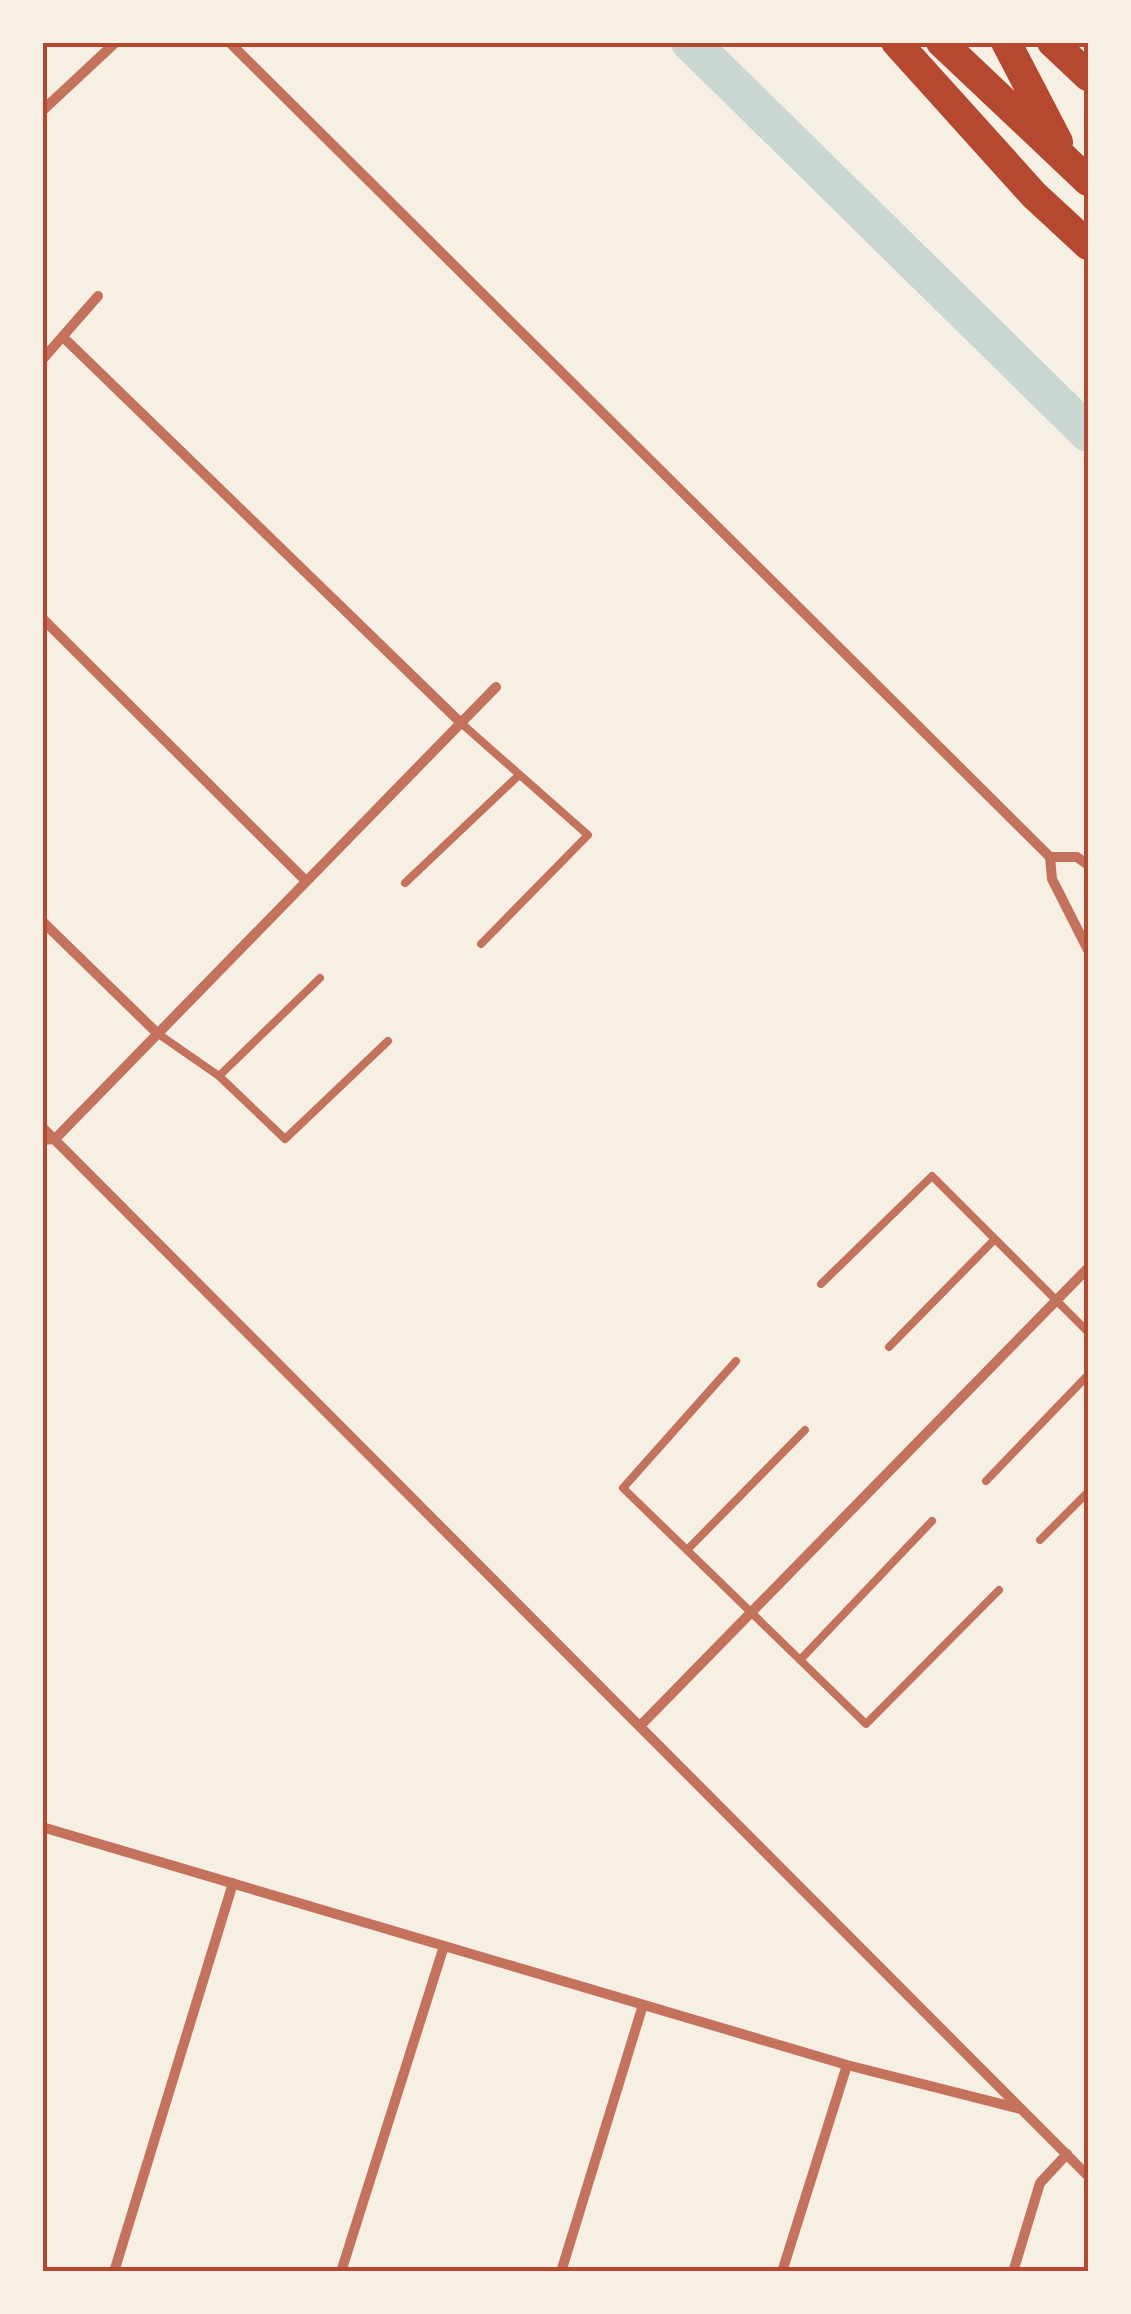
<svg xmlns="http://www.w3.org/2000/svg" width="1131" height="2314" font-family="Spectral,serif">
<style>
.lines{fill:none;stroke-linecap:round;stroke-linejoin:round}
.canal{stroke:#c9d6d2;stroke-width:38}
.service{stroke:#c5725c;stroke-width:8}
.minor{stroke:#c5725c;stroke-width:10}
.motorway{stroke:#b5482f;stroke-width:30}
.neatline{fill:none;stroke:#b5482f;stroke-width:4}
</style>
<rect width="100%" height="100%" fill="#f6efe4"/>
<g class="lines">
<path class="canal" d="M690 42 1088 433"/>
<path class="service" d="M461 723 588 835 481 944
M405 883 519 775
M157 1033 219 1076 285 1139 388 1041
M219 1076 320 978
M821 1284 932 1176 1088 1332
M889 1347 995 1239
M736 1361 623 1488 866 1724 999 1590
M986 1481 1088 1375
M1040 1540 1088 1492
M689 1548 805 1430
M800 1660 932 1521"/>
<path class="minor" d="M229 42 1050 857 1052 879 1088 950
M42 111 116 42
M63 337 461 723
M42 360 98 296
M42 618 306 881
M1050 857H1077L1088 865
M42 921 157 1033
M42 1127 1088 2176
M42 1140 55 1139 496 687
M641 1725 1088 1268
M42 1827 847 2065 1021 2109
M114 2272 233 1883
M341 2272 444 1946
M561 2272 643 2005
M782 2272 847 2065
M1013 2272 1040 2183 1067 2154"/>
<path class="motorway" d="M896 42 1034 195 1088 245
M941 42 1088 181
M1006 42 1058 142
M1052 42 1088 76"/>
</g>
<rect width="1131" height="2314" fill="none" stroke="#f6efe4" stroke-width="90"/>
<rect x="45" y="45" width="1041" height="2224" class="neatline"/>
</svg>
